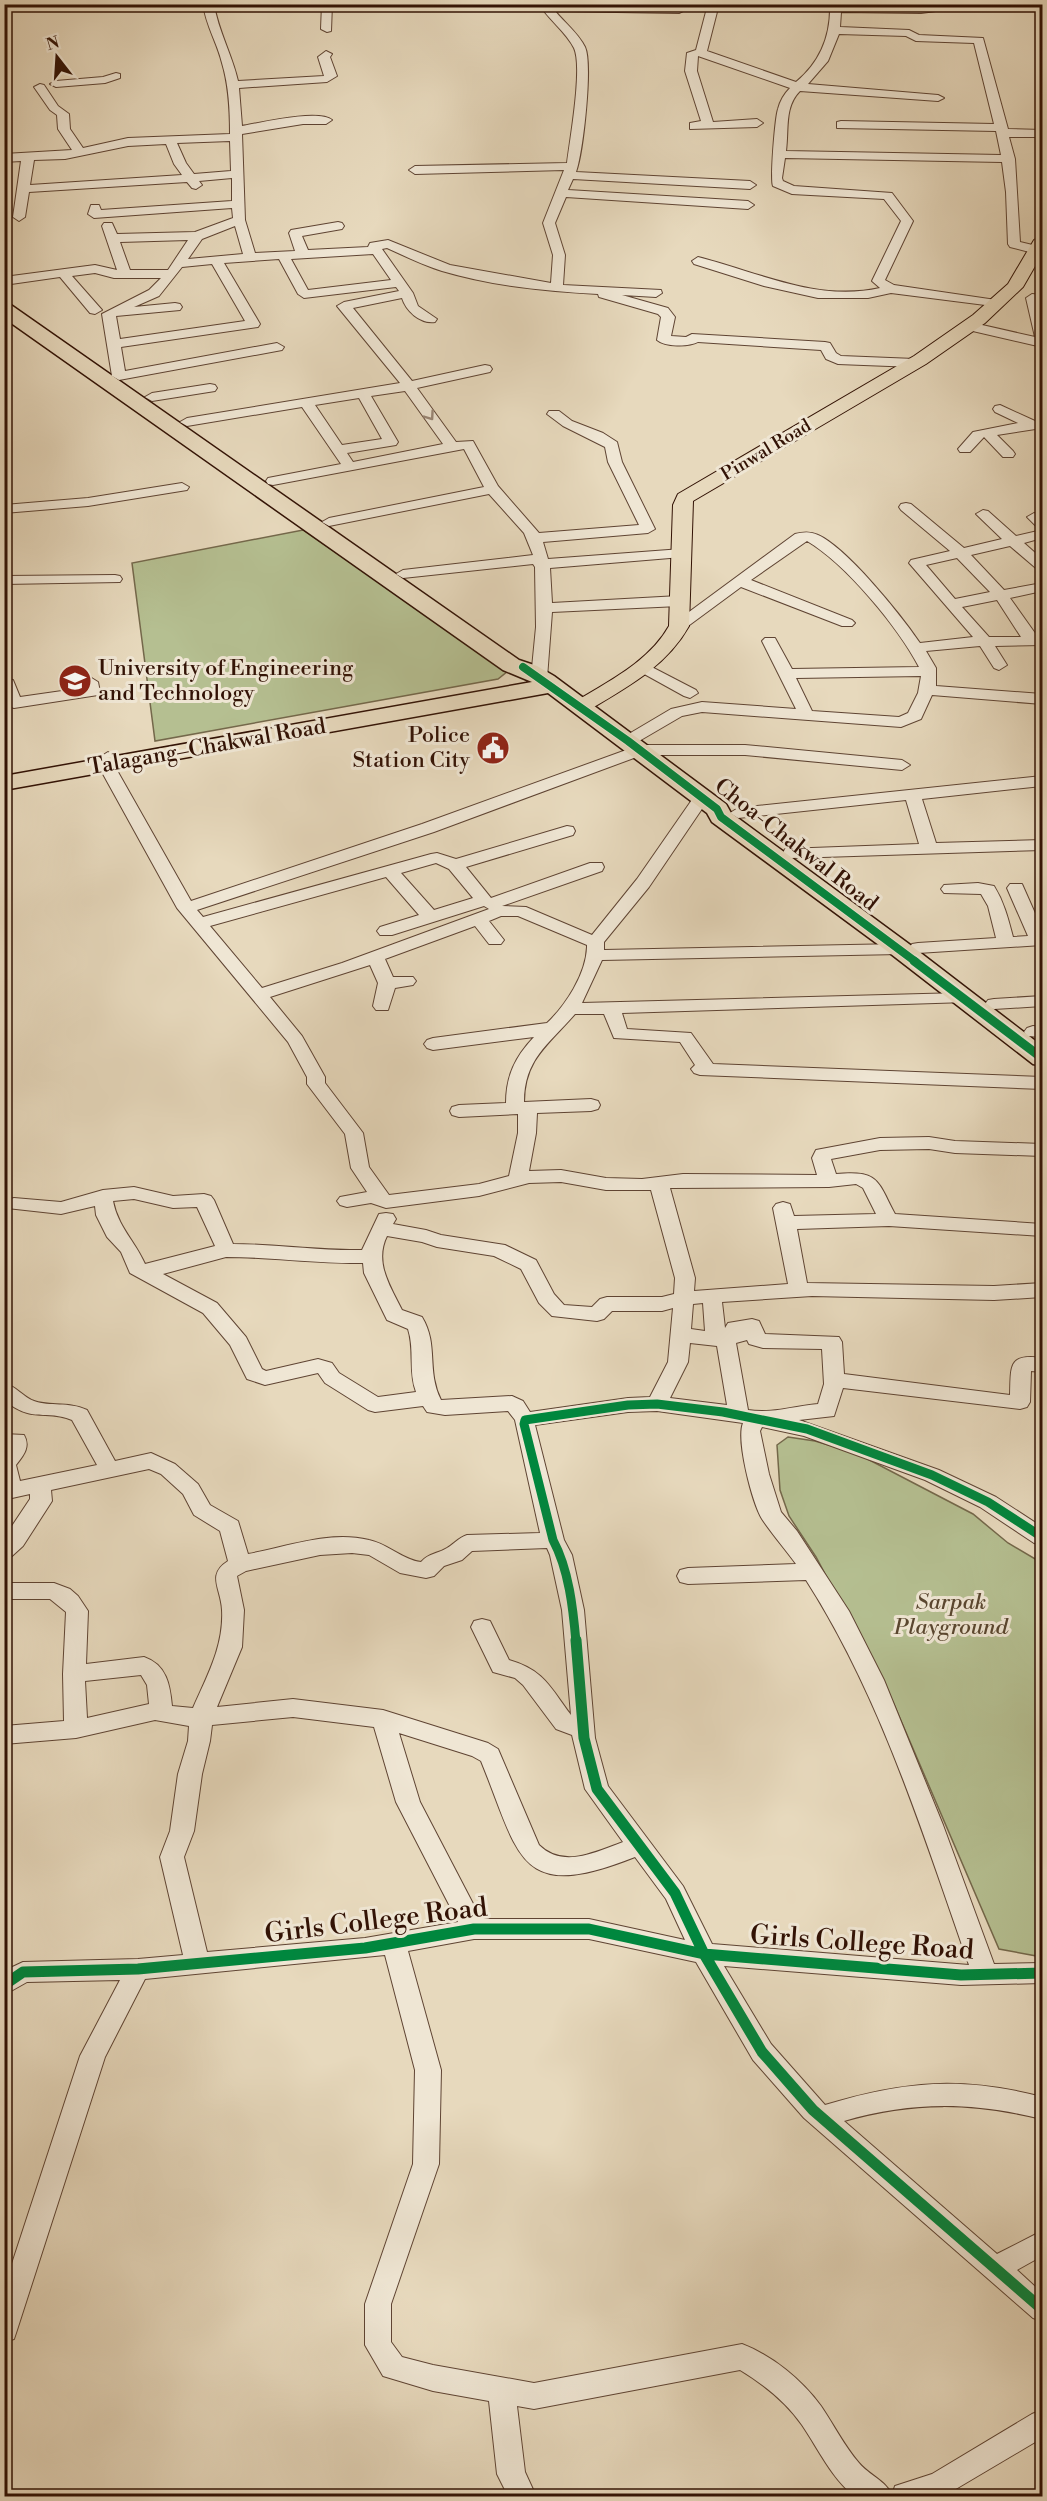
<svg xmlns="http://www.w3.org/2000/svg" width="1047" height="2501" font-family="'Libre Bodoni',serif">
<style>
.green{fill:#b5bf91;stroke:#74684b;stroke-width:1.5}
.lines{fill:none;stroke-linecap:round;stroke-linejoin:round}
.minor-casing{stroke:#5f4433;stroke-width:2}
.major-casing{stroke:#321205;stroke-width:2}
.highway-casing{stroke:#321205;stroke-width:3}
.minor{fill:#efe6d4;fill-rule:evenodd}
.major{fill:#e7d9bd;fill-rule:evenodd}
.highway{fill:#e7d9bd;fill-rule:evenodd}
.cycleway-far2-casing{stroke:#efe6d4;stroke-width:10}
.cycleway-far1-casing{stroke:#efe6d4;stroke-width:13}
.cycleway-casing{stroke:#efe6d4;stroke-width:15}
.cycleway-far2{stroke:#00873e;stroke-width:8}
.cycleway-far1{stroke:#00873e;stroke-width:9}
.cycleway{stroke:#00873e;stroke-width:11}
.oneway{stroke:#9a8777}
.labels{text-anchor:middle;dominant-baseline:central;stroke-width:6;stroke-linejoin:round;paint-order:stroke}
.far-street-label{font-size:18px;fill:#321205;stroke:#efe6d4}
.poi-label{font-size:22px;fill:#321205;stroke:#efe6d4;text-anchor:start}
.street-label{font-size:22px;fill:#321205;stroke:#efe6d4}
.park-label{font-size:22px;font-style:italic;fill:#59462f;stroke:#efe6d4}
.near-street-label{font-size:27px;fill:#321205;stroke:#efe6d4}
</style>
<rect width="100%" height="100%" fill="#e7d9bd"/>
<filter id="stains"><feTurbulence type="fractalNoise" baseFrequency=".00333" numOctaves="4"/><feColorMatrix values="0 0 0 0 .2 0 0 0 0 .09 0 0 0 0 .02 0 0 0 .5 -.17"/></filter>
<radialGradient id="worn" r=".72"><stop offset=".6" stop-color="#630" stop-opacity="0"/><stop offset="1" stop-color="#630" stop-opacity=".3"/></radialGradient>
<path class="green" d="M303 530 508 671 498 679 155 741 132 563Z
M788 1437 815 1441 856 1453 973 1514 1008 1543 1042 1563V1957L999 1949 893 1702 816 1557 789 1516 780 1490 777 1445Z"/>
<g class="lines">
<g class="minor-casing">
<path id="minor" d="M203 4H214C218 31 232 54 238 81L324 76 318 57 326 51 332 54 330 57 337 76 327 82 239 88 242 126C260 123 318 109 332 120L326 124H303L242 134 245 220 255 253 295 251 289 233 291 230 338 222 342 223 344 226 342 229 302 236 308 250 368 247 370 243 388 240 450 265 551 283 553 255 543 223 564 170 415 174 409 170 415 166 567 163C570 139 583 67 574 48 566 32 548 19 539 4L683 8 685 10 679 13 555 11C564 22 579 34 585 47 593 64 583 153 576 172L750 181 756 185 750 189 573 179 568 190 748 201 754 205 748 209 566 197 555 223 565 255 563 285 661 290 662 293 656 297 622 295 668 308 675 317 671 336 686 337 692 334 825 342 830 343 836 353 841 356 915 359 922 363 915 367 838 364 826 359 821 350 698 342C689 347 665 347 657 340L661 317 658 314 599 297 598 294C546 291 492 286 442 271 423 265 405 256 387 248L382 249 413 293 418 306 437 319 435 322C420 324 406 311 402 298L353 308 412 381 485 365 490 366 492 369 490 372 417 388 456 442 473 441 498 486 539 533 639 525 608 462 605 447 563 426 547 414 549 411H559L572 421 603 433 617 442 622 462 655 529 648 533 543 542 548 559 682 549 689 553 682 557 550 568 552 603 679 596 687 601 679 606 552 612 547 678 545 681H533L531 678 536 627 535 567 533 564 403 578 396 574 403 570 533 555 524 533 489 494 329 526 322 522 329 518 484 487 464 449 273 485 268 484 266 481 268 478 341 464 302 407 187 426 180 422 187 418 400 383 337 306 344 302 399 291 396 287 304 298 298 294 279 259 224 263 260 324 258 327 121 347 125 371 277 343 284 347 282 350 119 380 112 376 102 314 149 290 161 278H114L95 273 72 276 102 310 95 314 90 313 60 277 4 285V277L95 265 117 270 102 226 104 223H112L117 234 195 232 233 218 232 208 94 218 88 214 91 205H99L101 210 232 201V178L199 181 202 185 196 189 192 188 187 182 29 192 25 217 19 221 13 217 21 161 4 162V154L72 150 58 129 57 115 50 110 34 87 40 84 44 85 58 106 69 114 70 129 83 148 128 138 230 134C230 110 229 86 222 63 217 42 206 26 203 4ZM230 141 231 171 194 174 186 163 177 143ZM166 144 174 164 182 175 30 185 34 160 65 159 128 146ZM235 226 243 254 188 259 202 239ZM188 240 168 270H130L120 242ZM373 254 391 280 308 290 291 259ZM212 264 245 321 120 339 116 316 180 310 182 307 180 304 175 303 134 307 159 296 182 267ZM405 391 443 444 353 462 347 453 396 445 398 442 371 396ZM359 398 382 439 342 445 315 405Z
M322 4H332L331 31 327 32 321 29Z
M708 4H719L707 51 796 82C820 62 831 36 830 4L921 7 970 4 965 7 921 13 841 12 840 27 909 30 919 35 983 38 1008 129 1042 130V137H1009L1015 159 1020 242 1041 247V253L1037 254 1010 247 1008 244 1006 192 1002 162 785 158 782 178 783 181 794 186 892 193 913 221 885 280 894 285 996 300 1001 301 1003 304 1001 307 891 293 868 298H818L764 286 694 264 692 261 698 257C758 272 816 302 880 288L872 281 901 221 884 199 792 194 773 186C770 180 775 118 778 109 780 101 784 94 790 88L698 56 697 71 713 122 757 119 763 123 757 127 690 129V123L701 121 685 71 687 53 696 50ZM839 34 906 36 916 41 974 43 994 124 841 121 837 122V128L996 131 1001 155 786 151C789 129 784 107 800 91L938 101 944 98 938 95 808 84 828 61Z
M116 73 120 74V78L105 83 56 87 50 84 56 81 103 77Z
M1032 294 1042 295V303H1040L1042 314V347L964 329 962 326 969 322 1035 337 1026 298Z
M210 384 215 385 217 388 215 391 152 401 145 397 152 393Z
M1000 405 1035 421 1042 420V428L997 435 1013 451 1015 454 1013 457H1003L984 437 970 452H960L958 449 973 432 1018 423 995 412 993 409 995 406Z
M182 483 189 487 187 490 88 506 4 513V505L88 498Z
M906 503 911 504 964 548 1002 539 976 514 983 510 988 511 1016 536 1042 530V538L1024 543 1042 559V570L1037 569 1010 546 971 555 1004 590 1042 583V591L1010 598 1037 636 1042 637V645L995 646 1007 665 999 670 994 668 980 646 926 651 936 668V686L1042 694V704L932 695 921 719 901 727 702 712 682 716 634 744H622L620 741 622 738 671 709 702 702 796 709 762 641 765 638H775L792 669 919 667C898 627 846 564 807 541L751 580 852 620 855 623 852 626H842L741 587 684 629H674L671 626 674 623 795 534C803 532 810 531 818 535 847 548 901 615 920 643L973 637 909 563 911 560 950 551 901 510 899 507 901 504ZM957 558 990 592 955 599 926 565ZM997 600 1021 637H989L962 607ZM921 676 918 693 908 713 899 717 812 711 796 678Z
M1034 513 1042 517V528L1037 527 1027 517Z
M115 575 120 576 122 579 120 582 4 584V576Z
M642 662 696 690 698 693 690 698 684 696 637 670 634 667Z
M90 677 98 682 100 692 98 695 14 708 8 706 4 698V678L13 680 20 697 83 688 82 682Z
M640 745H745L902 760 910 765 902 770 745 755H642L434 832 197 910 203 917 431 854 437 853 456 859 567 826 573 827 575 831 573 835 466 867 491 898 590 863H602L604 867 602 871 502 906 526 907 592 935 637 879 696 794 702 792 710 797 649 887 604 942V950L900 944 906 945 909 949 906 953 900 954 602 960 582 1003 961 993 967 994 970 998 967 1002 622 1013 627 1029 691 1033 713 1064 1042 1077V1089L700 1075 694 1073 691 1069 695 1065 680 1042 614 1038 604 1014H575C549 1044 524 1059 524 1102L591 1099 598 1101 600 1105 598 1109 591 1111 537 1113 536 1133 529 1171 561 1170 606 1178 642 1179 683 1174 817 1175 812 1158 816 1150 880 1138 929 1137 955 1141 1042 1144V1156L955 1153 929 1149 880 1150 831 1159 836 1174C879 1170 877 1180 895 1214L1042 1224V1236L889 1226 797 1229 807 1283 994 1286 1042 1283V1297L994 1300 812 1296 722 1302 725 1328 728 1323 752 1319 759 1321 765 1334 839 1337 842 1342 844 1374 1010 1395C1011 1366 1008 1353 1042 1358V1372L1031 1371 1030 1402 1027 1407 1020 1409 843 1388 834 1416 799 1420 939 1470 996 1497 1042 1527V1545L1034 1543 980 1507 925 1480 804 1436 762 1427 760 1431 769 1474 781 1512 797 1531 849 1611 884 1680 943 1825 994 1964 1042 1963V1983L961 1985 724 1966 771 2044 825 2105C904 2081 962 2076 1042 2097V2119C972 2102 913 2101 844 2121L997 2254 1042 2231V2256L1017 2270 1042 2293V2321L1033 2318 804 2118 753 2060 696 1962 589 1939H474L408 1951 441 2070 439 2164 391 2304V2342L402 2357 433 2365 534 2383 742 2344C773 2356 802 2380 821 2406 834 2425 844 2446 859 2463 869 2475 886 2481 892 2495L895 2486 932 2474 1032 2414 1042 2410V2438L944 2496H854C831 2477 819 2450 802 2425 786 2402 763 2384 740 2370L534 2409 517 2406 525 2472 536 2496H508L497 2474 489 2401 433 2391 383 2376 365 2345V2304L413 2164 415 2070 385 1955 145 1979 105 2057 17 2330 14 2339 4 2342V2288L80 2056 120 1980 27 1982 4 1995V1971L23 1962 138 1959 183 1955 160 1857 170 1831 178 1774 188 1741 189 1726 155 1720 76 1738 4 1744V1726L64 1721 63 1674 66 1612 50 1599H4V1583H54L70 1589 78 1596 88 1611 86 1664 144 1657C167 1665 170 1685 172 1706L193 1708C207 1676 224 1646 222 1610 221 1588 206 1575 228 1561L220 1531 194 1515 183 1494 161 1474 149 1469 51 1490 52 1501 23 1546 12 1556 4 1558V1538L30 1499V1494L12 1498 4 1495V1434L24 1435C31 1447 23 1456 16 1465L20 1481 97 1465 72 1420C46 1409 33 1424 4 1400V1383C16 1386 23 1397 34 1401 50 1407 68 1401 87 1410L115 1461 151 1453 175 1464 198 1484 210 1505 238 1521 248 1554C287 1547 329 1530 369 1540 388 1544 403 1560 421 1562 429 1553 437 1554 447 1548 454 1544 458 1538 467 1535L540 1533 515 1420 508 1411 445 1415 427 1412 423 1406 375 1412 368 1410 325 1383 318 1373 265 1385 247 1379 230 1345 203 1313 130 1273 121 1252 107 1237 96 1215 95 1206 61 1214 7 1208 4 1204 7 1200 14 1198 61 1202 103 1190 134 1187 173 1196 204 1194 211 1196 214 1200 233 1244C276 1244 319 1251 362 1250L379 1214 386 1213 393 1214 396 1219 393 1224 426 1230 441 1235 505 1245 536 1260 554 1294 564 1305 592 1307 600 1299 607 1297H662L674 1294 675 1278 651 1190H606L561 1182 529 1183 479 1196 386 1208 371 1203 347 1207 340 1205 337 1201 340 1197 367 1192 351 1168 345 1134 307 1084V1077L288 1042 177 908 98 765 100 757 108 752 116 757 114 765 191 901 422 824ZM436 863 449 869 473 898 434 910 401 873ZM386 877 419 915 380 927 377 931 380 935H392L484 906 489 909 342 963 262 988 210 926ZM501 916H518L587 945V947C586 974 566 1005 547 1023L433 1038 427 1040 424 1044 427 1048 433 1050 534 1037C515 1057 506 1076 506 1103L459 1105 452 1107 450 1111 452 1115 459 1117 518 1114V1133L509 1176 479 1184 389 1195 369 1167 363 1133 325 1083V1077L302 1036 270 997 370 965 378 983 373 1006 376 1010H388L395 988 413 985 416 981 413 977H393L385 959 475 926 489 944H501L504 940 489 921ZM856 1184 863 1188 876 1214 794 1216 790 1204 783 1202 776 1204 773 1208 788 1284 694 1291 695 1278 670 1188 829 1187ZM134 1199 173 1208 197 1207 215 1246 145 1264C135 1241 118 1227 113 1201ZM387 1236 422 1242 437 1247 494 1256 521 1269 539 1303 552 1316 597 1321 604 1319 612 1311H662L673 1308 668 1362 650 1397 628 1398 530 1412 523 1401 512 1396 441 1400C426 1370 439 1345 422 1317L402 1310C390 1286 374 1262 387 1236ZM226 1257C272 1257 318 1264 363 1263L364 1273 387 1320 408 1329C415 1350 408 1371 416 1392L378 1397 339 1373 332 1363 318 1359 266 1371 262 1369 246 1337 217 1303 163 1274ZM703 1303 705 1331 691 1329 693 1304ZM747 1340 749 1344 763 1348 822 1349 824 1384 818 1404C794 1406 771 1414 748 1410L736 1343ZM690 1343 717 1346 727 1405 670 1398 688 1362ZM657 1411 743 1423C736 1440 752 1502 762 1519 772 1534 785 1549 796 1564L688 1568 680 1570 677 1576 680 1582 688 1584 806 1580C881 1697 923 1834 969 1965L712 1944 683 1886 608 1786 595 1738 584 1610 572 1555 564 1540 535 1425 628 1412ZM547 1548 550 1555 562 1610 571 1715C550 1687 544 1670 509 1660L490 1621 482 1619 474 1621 471 1627 493 1672 515 1678 523 1685 556 1729 572 1735 585 1789 623 1842C596 1852 563 1869 539 1845L498 1749 488 1743 383 1710 293 1699 217 1707 242 1647 244 1610 237 1576 246 1571 320 1555 352 1553 369 1555 400 1573 426 1578 434 1576 444 1566 462 1560 472 1551ZM141 1675 147 1685 149 1704 87 1718 85 1681ZM293 1717 374 1727 396 1802 458 1922 365 1938 207 1952 184 1857 194 1831 202 1774 210 1741 212 1725ZM399 1733 472 1756 481 1761C520 1856 517 1904 635 1857L666 1899 685 1940 589 1919H481L420 1802Z
M1042 776V786L922 799 936 843 1042 840V850L791 858 783 853 785 849 919 844 906 800 738 818 730 813 738 808Z
M978 883 994 886C1004 902 1008 918 1013 937L1028 936 1007 888 1010 884H1022L1042 929V945L918 953 912 952 909 948 912 944 918 943 996 938 988 906 981 894 944 893 941 889 944 885Z
M1042 996V1006L994 1009 988 1008 985 1004 988 1000 994 999Z
M1033 1026 1042 1027V1037L1027 1036 1024 1032 1027 1028Z"/>
</g>
<g class="major-casing">
<path id="major" d="M1042 235V254L1023 287 985 323 926 364 693 501 689 626C666 667 626 688 587 711L580 713 573 711 570 707 573 703C607 682 649 662 669 626L673 505 678 494 914 356 973 315 1008 284 1034 240Z"/>
</g>
<g class="highway-casing">
<path id="highway" d="M4 303 11 305 519 660 537 666 554 676 726 804 731 813 909 944 1042 1046V1066L1033 1064 891 954 712 822 707 813 548 693 4 790V776L532 682 503 670 4 318Z"/>
</g>
<use href="#minor" class="minor"/>
<use href="#major" class="major"/>
<use href="#highway" class="highway"/>
<g class="cycleway-far2-casing">
<path id="cycleway-far2" d="M523 667 628 741 717 809 721 817 916 962"/>
</g>
<g class="cycleway-far1-casing">
<path id="cycleway-far1" d="M914 961 1042 1058
M576 1642C573 1608 569 1570 553 1540L524 1424 525 1420 628 1405 657 1404 723 1412 807 1429 932 1475 988 1502 1042 1537"/>
</g>
<g class="cycleway-casing">
<path id="cycleway" d="M576 1640 584 1738 597 1789 675 1893 704 1954 762 2052 813 2110 1042 2309
M4 1985 23 1972 138 1969 365 1948 474 1929H589L704 1954 961 1975 1042 1973"/>
</g>
<use href="#cycleway-far2" class="cycleway-far2"/>
<use href="#cycleway-far1" class="cycleway-far1"/>
<use href="#cycleway" class="cycleway"/>
</g>
<defs><path id="oneway-chevron" d="M-2-3.5L2.5 0L-2 3.5" fill="none" stroke-width="1.6" stroke-linecap="round" stroke-linejoin="round" transform="scale(1.5)"/></defs>
<use class="oneway" href="#oneway-chevron" transform="translate(430 416) rotate(55)"/>
<defs>
<g id="university-disc" transform="scale(1.725)"><circle r="9.5" fill="#8f2418" stroke="#efe6d4"/><path d="M0-5L7-2L0 1L-7-2ZM-4 1L0 2.5L4 1V4Q0 6-4 4Z" fill="#fff"/></g>
<g id="civic-disc" transform="scale(1.725)"><circle r="9.5" fill="#8f2418" stroke="#efe6d4"/><path d="M-.6-6.5H3V-4.5H.6V-3L4-1V1h2V6H-6V1h2V-1L-.6-3ZM-1.2 2.5V6h2.4V2.5Z" fill="#fff"/></g>
</defs>
<g fill-rule="evenodd">
<use href="#university-disc" x="75" y="681"/>
<use href="#civic-disc" x="493" y="748"/>
</g>
<g class="labels">
<g class="far-street-label">
<text transform="translate(766 450) rotate(-31)">Pinwal Road</text>
</g>
<g class="poi-label">
<text x="98" y="668">University of Engineering<tspan x="98" dy="25">and Technology</tspan></text>
<text x="470" y="735" text-anchor="end">Police<tspan x="470" dy="25">Station City</tspan></text>
</g>
<g class="street-label">
<text transform="translate(207 747) rotate(-10)">Talagang–Chakwal Road</text>
<text transform="translate(796 845) rotate(38)">Choa-Chakwal Road</text>
</g>
<g class="park-label">
<text x="951" y="1602">Sarpak<tspan x="951" dy="25">Playground</tspan></text>
</g>
<g class="near-street-label">
<text transform="translate(376 1921) rotate(-7)">Girls College Road</text>
<text transform="translate(862 1943) rotate(4)">Girls College Road</text>
</g>
</g>
<rect width="1047" height="2501" fill="none" stroke="#e7d9bd" stroke-width="24"/>
<rect x="6" y="6" width="1035" height="2489" fill="none" stroke="#321205" stroke-width="3"/>
<rect x="12" y="12" width="1023" height="2477" fill="none" stroke="#321205" stroke-width="1.5"/>
<g transform="translate(57 57) rotate(343)" stroke="#efe6d4" stroke-width="4.5" paint-order="stroke">
<path d="M0-4.5L10 22L0 15L-10 22Z" fill="#321205"/>
<text y="-9" font-size="16" font-weight="bold" text-anchor="middle" fill="#321205">N</text>
</g>
<rect width="100%" height="100%" filter="url(#stains)"/>
<rect width="100%" height="100%" fill="url(#worn)"/>
</svg>
